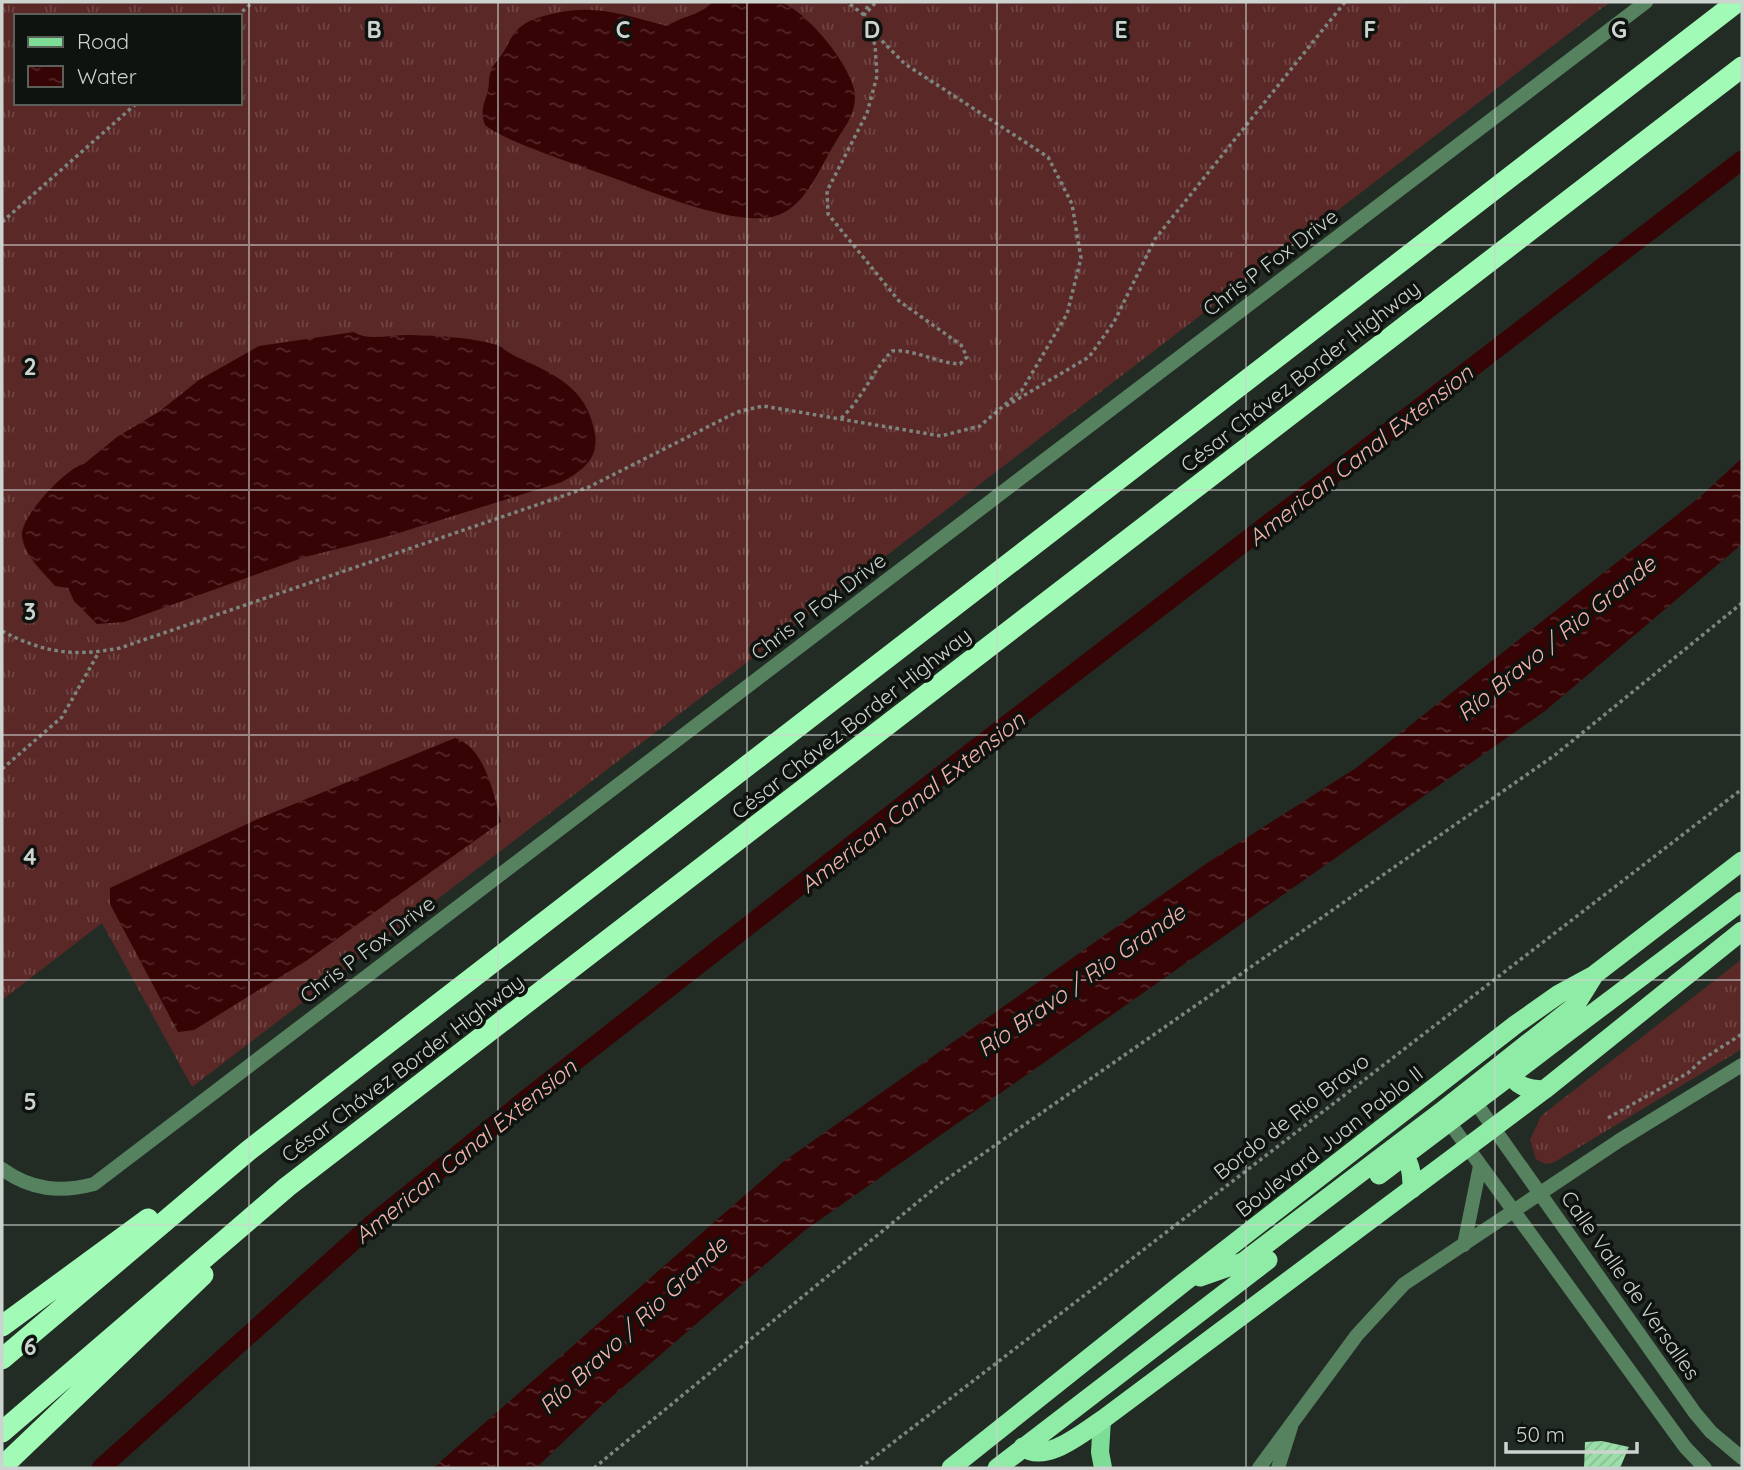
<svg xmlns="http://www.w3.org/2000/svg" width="1744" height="1470" font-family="Quicksand,sans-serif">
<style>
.grass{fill:url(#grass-tufts);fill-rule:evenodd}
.water{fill:url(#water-ripples)}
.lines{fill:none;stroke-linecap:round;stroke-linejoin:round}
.canal{stroke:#370406;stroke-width:19}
.building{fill:url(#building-hatch)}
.path{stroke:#7d857f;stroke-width:3.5;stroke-dasharray:3.5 3.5;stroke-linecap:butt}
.minor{stroke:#568260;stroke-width:14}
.tertiary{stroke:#568260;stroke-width:14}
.primary{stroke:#7ddc95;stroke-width:18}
.trunk{stroke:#8feca6;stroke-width:19}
.motorway{stroke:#a1fbb6;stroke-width:21}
.trunk-bridge{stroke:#8feca6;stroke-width:19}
.grid{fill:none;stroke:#cdd3ce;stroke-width:2;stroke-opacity:0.55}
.labels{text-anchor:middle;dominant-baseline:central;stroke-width:7;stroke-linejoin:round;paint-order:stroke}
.street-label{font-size:21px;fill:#cdd3ce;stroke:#0f130f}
.water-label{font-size:23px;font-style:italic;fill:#f5b3ae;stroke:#0f130f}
.grid-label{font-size:23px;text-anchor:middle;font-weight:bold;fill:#cdd3ce;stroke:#0f130f;stroke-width:7;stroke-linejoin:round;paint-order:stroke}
</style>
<defs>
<pattern id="grass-tufts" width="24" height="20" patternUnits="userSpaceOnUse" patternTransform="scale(1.75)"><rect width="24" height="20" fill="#5a2826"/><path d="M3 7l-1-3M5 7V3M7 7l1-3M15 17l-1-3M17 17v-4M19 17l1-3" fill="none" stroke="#704644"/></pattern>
<pattern id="water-ripples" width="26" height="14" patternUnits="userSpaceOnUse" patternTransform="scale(1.75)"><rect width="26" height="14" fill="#370406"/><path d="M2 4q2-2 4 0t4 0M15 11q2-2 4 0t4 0" fill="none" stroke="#532829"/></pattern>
<pattern id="building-hatch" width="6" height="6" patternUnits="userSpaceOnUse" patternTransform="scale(1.75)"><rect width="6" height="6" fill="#9bdea9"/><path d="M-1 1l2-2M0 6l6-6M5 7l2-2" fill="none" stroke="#88be94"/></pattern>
</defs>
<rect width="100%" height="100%" fill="#222c24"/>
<path class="grass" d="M2 2H1610L192 1087 102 923 2 1000ZM16 16H240V103H16Z
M1742 959V1049L1553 1163 1545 1164 1536 1159 1530 1140 1541 1116Z"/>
<path class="water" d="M713 2C734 2 762 0 782 3 807 11 854 69 855 95 855 116 845 126 835 143 818 170 804 214 766 218 722 222 650 191 608 176 581 166 503 141 485 125 478 108 488 99 489 83 489 65 500 60 507 46 518 22 532 19 556 13 599 4 626 16 667 26 686 14 695 18 713 2Z
M354 332C368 342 394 334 411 335 439 336 470 337 497 345 503 347 508 353 515 356 553 374 587 386 595 434 599 459 582 471 562 482L389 536 305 557 124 622 97 624 74 601 68 588 55 586C43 572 24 555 22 536 19 518 67 467 84 464L117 437 160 411 199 380 259 346Z
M1742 458V544L1545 711 804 1231 600 1407 536 1468H433L783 1162 1207 863 1356 768 1701 496Z
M455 738C485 747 494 795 501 822L306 961 194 1030 178 1032 110 904V888L260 818Z"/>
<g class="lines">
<path class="canal" d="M101 1468 370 1226 524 1101 944 773 1742 160"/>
</g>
<path class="building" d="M1602 1441 1629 1447 1620 1468H1584L1585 1442Z"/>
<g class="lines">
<path class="path" d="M868 11 876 2
M237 16 253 2
M864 16 869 2
M2 222 137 103
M1006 406 1089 357 1114 322 1155 239 1345 2
M841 418C862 400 872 371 892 351 916 349 936 363 960 364L967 357 961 345 899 301 828 214 827 191 867 113 877 76 875 45 867 23
M2 631C44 653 74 657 120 648L589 487 737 412 763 406 941 436 980 426 1022 390 1067 314 1081 258 1072 204 1048 157 905 64 880 39 864 15 847 2
M2 769 62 717 99 652
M1608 1118 1688 1073 1703 1059 1742 1034
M594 1468 941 1183 1555 755 1742 603
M860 1468 1742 789"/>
<path class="minor" d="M2 1169C31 1190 60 1193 94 1184L1646 2"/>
<path class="tertiary" d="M1471 1096 1695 1413 1711 1432 1742 1458
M1444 1115 1685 1447 1705 1468
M1464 1245 1480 1166
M1259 1468 1357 1335 1404 1284 1620 1140 1742 1065
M1278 1468 1291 1427"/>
<path class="primary" d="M1102 1420 1100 1452 1103 1468"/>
<path class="trunk" d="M1556 1041 1742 901
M1512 1060 1508 1070C1517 1087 1526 1089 1544 1090
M1388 1153C1411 1154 1412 1169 1412 1189
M1200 1277 1243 1262 1442 1111 1575 1006 1593 977
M1023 1447C1046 1464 1082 1433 1102 1420L1544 1090 1742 931
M951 1468 1183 1283 1515 1025 1559 994 1594 975 1742 861
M997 1468 1268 1260"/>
<path class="motorway" d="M2 1326 148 1219
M2 1359 248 1151 1737 2
M2 1432 287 1187 1742 67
M2 1467 203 1275"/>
<path class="trunk-bridge" d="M1379 1175 1556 1041"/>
</g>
<path class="grid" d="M249 2V1468M498 2V1468M747 2V1468M997 2V1468M1246 2V1468M1495 2V1468M2 245H1742M2 490H1742M2 735H1742M2 980H1742M2 1225H1742"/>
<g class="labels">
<g class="street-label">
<text transform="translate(1270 262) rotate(-37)">Chris P Fox Drive</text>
<text transform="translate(1300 376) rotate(-38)">César Chávez Border Highway</text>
<text transform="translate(818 606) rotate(-37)">Chris P Fox Drive</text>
<text transform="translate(851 723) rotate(-38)">César Chávez Border Highway</text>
<text transform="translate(367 949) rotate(-37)">Chris P Fox Drive</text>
<text transform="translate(402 1068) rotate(-37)">César Chávez Border Highway</text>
<text transform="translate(1291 1116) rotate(-38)">Bordo de Rio Bravo</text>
<text transform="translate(1329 1141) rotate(-38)">Boulevard Juan Pablo II</text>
<text transform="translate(1631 1285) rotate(55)">Calle Valle de Versalles</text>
</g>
<g class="water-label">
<text transform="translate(1360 455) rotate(-38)">American Canal Extension</text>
<text transform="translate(1556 638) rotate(-39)">Río Bravo / Rio Grande</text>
<text transform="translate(912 802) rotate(-38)">American Canal Extension</text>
<text transform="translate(1081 980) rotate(-35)">Río Bravo / Rio Grande</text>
<text transform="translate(465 1151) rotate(-39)">American Canal Extension</text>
<text transform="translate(633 1325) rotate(-43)">Río Bravo / Rio Grande</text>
</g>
</g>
<g class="grid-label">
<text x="374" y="38">B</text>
<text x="623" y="38">C</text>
<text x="872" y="38">D</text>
<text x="1121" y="38">E</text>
<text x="1370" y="38">F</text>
<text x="1619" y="38">G</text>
<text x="30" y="375">2</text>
<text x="30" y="620">3</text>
<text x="30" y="865">4</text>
<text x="30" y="1110">5</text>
<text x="30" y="1355">6</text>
</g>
<rect width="1744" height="1470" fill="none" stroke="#cdd3ce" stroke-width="7"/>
<rect x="14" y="14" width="228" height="91" fill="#0f130f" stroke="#5b605b" stroke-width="2"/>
<rect x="28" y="37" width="35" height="10" fill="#7ddc95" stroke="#5b605b" stroke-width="2"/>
<text x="77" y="49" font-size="21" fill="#cdd3ce">Road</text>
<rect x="28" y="66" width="35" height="21" fill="url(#water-ripples)" stroke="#5b605b" stroke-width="2"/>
<text x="77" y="84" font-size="21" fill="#cdd3ce">Water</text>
<path d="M1506 1442v10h131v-10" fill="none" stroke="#cdd3ce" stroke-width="3.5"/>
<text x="1516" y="1442" font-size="21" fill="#cdd3ce" stroke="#0f130f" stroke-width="5" paint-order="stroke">50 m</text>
</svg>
